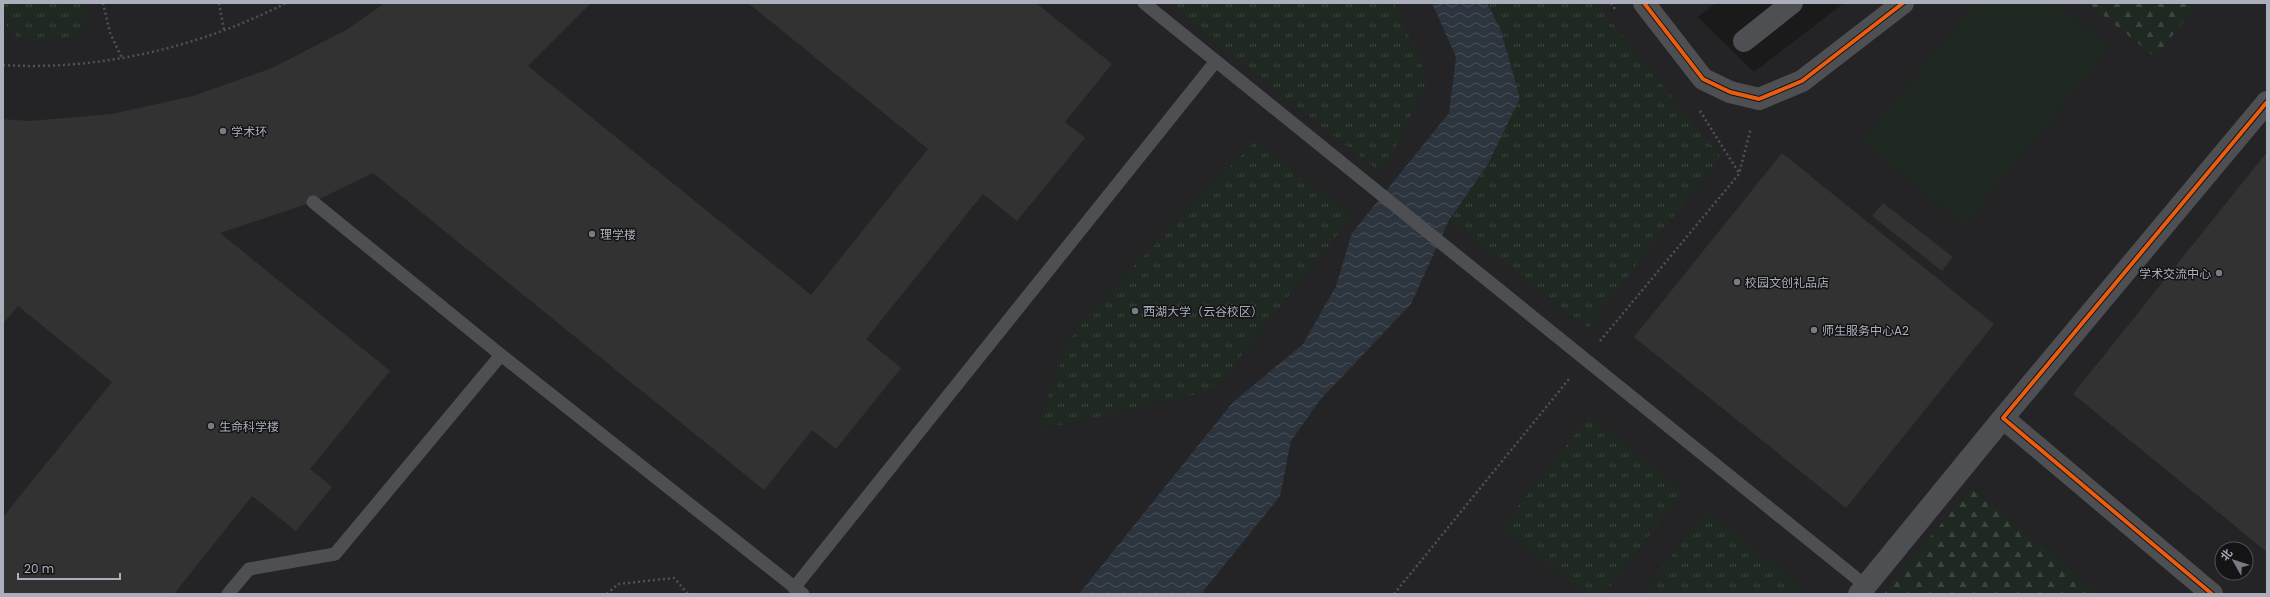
<svg xmlns="http://www.w3.org/2000/svg" width="2270" height="597" font-family="Poppins,'Noto Sans SC',sans-serif">
<style>
.built{fill:#242426;fill-rule:evenodd}
.grass{fill:url(#grass-tufts)}
.forest{fill:url(#forest-firs)}
.pitch{fill:#1f2821}
.water{fill:url(#water-waves)}
.building{fill:#323232}
.lines{fill:none;stroke-linecap:round;stroke-linejoin:round}
.path{stroke:#505155;stroke-width:2.5;stroke-dasharray:2 3;stroke-linecap:butt}
.lane{stroke:#4e4f53;stroke-width:13}
.street{stroke:#4e4f53;stroke-width:22}
.cycleway-casing{stroke:#141416;stroke-width:6}
.cycleway{stroke:#e95d12;stroke-width:4}
.poi-dot{fill:#787b83;stroke:#141416;stroke-width:1.5}
.labels{text-anchor:middle;dominant-baseline:central;stroke-width:3;stroke-linejoin:round;paint-order:stroke}
.poi-label{font-size:12px;fill:#abafbb;stroke:#141416;text-anchor:start}
</style>
<defs>
<pattern id="grass-tufts" width="24" height="20" patternUnits="userSpaceOnUse"><rect width="24" height="20" fill="#1f2821"/><path d="M3 7l-1-3M5 7V3M7 7l1-3M15 17l-1-3M17 17v-4M19 17l1-3" fill="none" stroke="#3d453f"/></pattern>
<pattern id="forest-firs" width="22" height="20" patternUnits="userSpaceOnUse"><rect width="22" height="20" fill="#1f2821"/><path d="M5 1l3.5 6h-7zM16 11l3.5 6h-7z" fill="#3d453f"/></pattern>
<pattern id="water-waves" width="16" height="10" patternUnits="userSpaceOnUse"><rect width="16" height="10" fill="#2c343d"/><path d="M0 5q4-4 8 0t8 0" fill="none" stroke="#484f57"/></pattern>
</defs>
<rect width="100%" height="100%" fill="#1a1a1a"/>
<path class="built" d="M3 3H1716L1698 17 1754 72 1844 3H2267V594H3ZM2222 549H2246V573H2222Z"/>
<path class="grass" d="M4 3H88V4C86 15 85 28 75 35 67 40 58 39 48 40 41 40 34 41 27 40 10 38 0 19 4 3Z
M1169 3H1394L1428 80 1383 174 1212 40Z
M1487 3H1596L1720 156 1588 328 1449 220 1488 164 1500 28Z
M1255 141 1352 216 1214 390 1039 430 1053 379 1079 323Z
M1589 416 1684 491 1604 594H1585L1501 528Z
M1706 511 1802 587 1796 594H1642Z"/>
<path class="forest" d="M2088 3H2199L2155 57Z
M1971 488 2100 594H1883Z"/>
<path class="pitch" d="M1976 3H2055L2110 48 1964 225 1862 141Z"/>
<path class="water" d="M1432 3H1487L1500 28 1520 98 1488 164 1449 220 1411 304 1320 400 1291 441 1280 496 1201 594H1079L1233 402 1303 344 1336 286 1352 233 1449 113 1456 57Z"/>
<path class="building" d="M385 3H591L528 66 811 295 928 149 748 3H1036L1112 64 1065 122 1085 138 1017 221 983 194 866 339 901 368 836 449 812 430 764 490 373 173 313 202 220 233 390 371 310 469 332 487 296 531 252 496 174 594H3V517L112 382 18 306 3 324V119L29 121 112 114 193 96 272 68 346 30Z
M2267 152V552L2073 394Z
M1782 153 1994 324 1846 508 1634 337Z
M1883 203 1953 257 1942 271 1872 216Z"/>
<g class="lines">
<path class="path" d="M103 3 110 33 122 58
M219 3 224 30
M1611 3 1615 9
M3 65C100 71 200 47 286 3
M1700 111 1739 173
M1600 341 1739 174 1751 128
M607 594 618 584 674 578 688 594
M1394 594 1569 379"/>
<path class="lane" d="M1144 3 1866 586
M313 202 501 355
M794 588 1216 61
M228 594 249 569 335 554 501 355 803 594"/>
<path class="street" d="M1644 3 1703 79 1730 92 1759 99 1802 81 1903 3
M1744 41 1792 3
M1859 594 2003 418
M2212 594 2003 418 2267 102"/>
<g class="cycleway-casing">
<path id="cycleway" d="M1644 3 1703 79 1730 92 1759 99 1802 81 1903 3
M2212 594 2003 418 2267 102"/>
</g>
<use href="#cycleway" class="cycleway"/>
</g>
<g class="poi-dot">
<circle cx="223" cy="131" r="4"/>
<circle cx="592" cy="234" r="4"/>
<circle cx="2219" cy="273" r="4"/>
<circle cx="1737" cy="282" r="4"/>
<circle cx="1135" cy="311" r="4"/>
<circle cx="1814" cy="330" r="4"/>
<circle cx="211" cy="426" r="4"/>
</g>
<g class="labels">
<g class="poi-label">
<text x="231" y="131">学术环</text>
<text x="600" y="234">理学楼</text>
<text x="2211" y="273" text-anchor="end">学术交流中心</text>
<text x="1745" y="282">校园文创礼品店</text>
<text x="1143" y="311">西湖大学（云谷校区）</text>
<text x="1822" y="330">师生服务中心A2</text>
<text x="219" y="426">生命科学楼</text>
</g>
</g>
<rect width="2270" height="597" fill="none" stroke="#abafbb" stroke-width="8"/>
<g transform="translate(2234 561) rotate(309)"><circle r="19" fill="#141416" stroke="#505258"/>
<path d="M0-3L7 15L0 10L-7 15Z" fill="#787b83"/>
<text y="-6" font-size="11" font-weight="bold" text-anchor="middle" fill="#abafbb">北</text>
</g>
<path d="M18 573v6h102v-6" fill="none" stroke="#abafbb" stroke-width="2"/>
<text x="24" y="573" font-size="12" fill="#abafbb" stroke="#141416" stroke-width="3" paint-order="stroke">20 m</text>
</svg>
